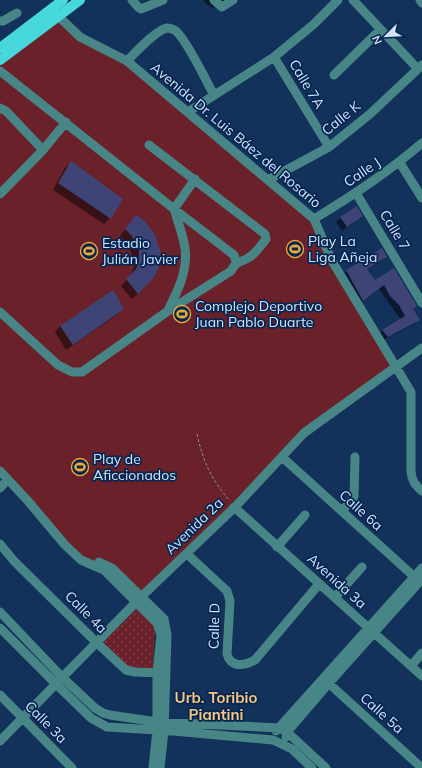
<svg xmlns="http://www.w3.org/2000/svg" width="422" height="768" font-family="Mulish,sans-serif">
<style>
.grass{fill:url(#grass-dots)}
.pitch{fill:#6a212a}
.shadow{fill:#0007}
.building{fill:#3e4475}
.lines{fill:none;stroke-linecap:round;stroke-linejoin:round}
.path{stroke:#7891b2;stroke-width:1;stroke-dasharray:3 2;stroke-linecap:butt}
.minor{stroke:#488586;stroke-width:9}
.major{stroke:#47d8db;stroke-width:10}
.labels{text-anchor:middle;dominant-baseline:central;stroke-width:3.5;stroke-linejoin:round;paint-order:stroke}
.street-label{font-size:14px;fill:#d0e3fd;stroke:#07264f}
.poi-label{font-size:14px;fill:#d0e3fd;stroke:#07264f;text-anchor:start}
.neighbourhood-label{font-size:15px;font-weight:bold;fill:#f4c682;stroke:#07264f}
</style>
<defs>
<pattern id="grass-dots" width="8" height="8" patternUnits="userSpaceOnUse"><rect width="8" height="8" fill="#6a212a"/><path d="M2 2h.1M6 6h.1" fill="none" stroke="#7e414a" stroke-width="1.8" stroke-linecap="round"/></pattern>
</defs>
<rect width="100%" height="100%" fill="#12315b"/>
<path class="grass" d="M137 608 155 627 153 669 137 668 126 665 103 642Z"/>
<path class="pitch" d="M58 16 80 37 127 61 314 219 332 261 396 367 304 433 136 602 104 570 81 560 0 472V61Z"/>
<path class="shadow" d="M203 0H230L220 3 213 8 205 3Z
M71 163 110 218 104 224 53 190 65 168Z
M357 208V220L342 231 336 222 341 218Z
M136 216 151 281 132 299 121 286 130 276 134 267 133 258 130 249 125 241 120 236Z
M386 257 382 261 366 270 374 281 394 269 412 309 418 320 414 324 383 340 379 334 383 330 401 320 379 289 359 304 343 275 347 271Z
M123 309 117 315 66 350 55 332 60 326Z"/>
<path class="building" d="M71 161 123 199 111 219 58 183Z
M357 206 363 216 347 227 340 217Z
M136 215 145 221 155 235 160 250V258L159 267 156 274 151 281 138 294 126 279 136 269 139 260V251L136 243 131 235 125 229Z
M382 248 387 257 367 269 375 280 394 268 417 306 413 309 420 320 388 337 382 330 405 316 399 305 390 296 384 285 363 301 346 270Z
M113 290 124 309 73 345 60 326Z"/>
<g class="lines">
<path class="path" d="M197 434C203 461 211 479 229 500"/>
<path class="minor" d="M132 0 138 7 141 9 163 0
M214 0 222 7 233 0
M353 0 418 69
M420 0 422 3
M53 11 80 37 127 61 314 219 332 261 411 392V472C412 481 415 485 422 491
M0 21H3L17 13
M274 57 329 147
M127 61C135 53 156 30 167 28 171 28 173 29 176 31 188 42 205 79 214 95
M0 71 174 209 234 255 236 262
M334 75 380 30
M0 108 6 111 43 150
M188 112 274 57 314 24 338 0
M400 163 422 198
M268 180 329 147 370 114 422 65
M356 193 422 303
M0 194 43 150 66 122
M314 219C352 196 389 172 422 143
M168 310C178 291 188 270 185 248 183 235 178 222 174 209L195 179
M0 312 58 365 72 372H82L168 311 231 271C238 259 238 264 248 258 256 254 261 245 266 239L265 234 149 145
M282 457 419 581
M0 471 28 501 65 545 81 560 104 570 157 623 161 635 157 672V730L153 768
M0 488 8 479
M234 507 422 676
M342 511 354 497 355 457
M0 544 14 561 96 642 126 670 135 672 162 673
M277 547 305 515
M187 554 227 591 230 601 227 654C231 668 244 666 255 660L319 584
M99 562 112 568 164 619 167 635 164 731 160 768
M335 597 362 567
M0 612 62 677 95 708 103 713 110 715 157 722 280 728 287 732 326 768
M0 628 56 684 91 718 107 727 173 731 273 740 292 749 312 768
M411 666 422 653
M324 679 422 768
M0 695 72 768
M276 731 422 568
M286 737 287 732 329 683 422 579
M0 741 141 597 235 507 304 433 422 348"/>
<path class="major" d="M0 48 63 0
M0 60 80 0"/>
</g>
<defs>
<g id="stadium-ring" transform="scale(0.9)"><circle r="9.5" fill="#07264f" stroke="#ebaa39" stroke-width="1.5"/><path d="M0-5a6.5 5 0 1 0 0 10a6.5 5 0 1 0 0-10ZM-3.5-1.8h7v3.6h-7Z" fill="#ebaa39"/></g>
</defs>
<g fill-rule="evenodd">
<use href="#stadium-ring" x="295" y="249"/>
<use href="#stadium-ring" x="89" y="251"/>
<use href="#stadium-ring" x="182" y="314"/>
<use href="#stadium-ring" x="80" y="467"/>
</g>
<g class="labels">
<g class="street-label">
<text transform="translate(307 84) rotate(59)">Calle 7A</text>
<text transform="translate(341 118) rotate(-39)">Calle K</text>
<text transform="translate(236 135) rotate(40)">Avenida Dr. Luis Báez del Rosario</text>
<text transform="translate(362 172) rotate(-34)">Calle J</text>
<text transform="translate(395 230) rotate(59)">Calle 7</text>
<text transform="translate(361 510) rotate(42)">Calle 6a</text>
<text transform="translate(194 526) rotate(-44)">Avenida 2a</text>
<text transform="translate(337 581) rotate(42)">Avenida 3a</text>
<text transform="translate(86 612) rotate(45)">Calle 4a</text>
<text transform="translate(214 626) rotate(-89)">Calle D</text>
<text transform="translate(382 713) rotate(42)">Calle 5a</text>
<text transform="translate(46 722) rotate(45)">Calle 3a</text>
</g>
<g class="poi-label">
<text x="308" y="241">Play La<tspan x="308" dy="16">Liga Añeja</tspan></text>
<text x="102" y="243">Estadio<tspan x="102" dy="16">Julián Javier</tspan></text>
<text x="195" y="306">Complejo Deportivo<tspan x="195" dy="16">Juan Pablo Duarte</tspan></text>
<text x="93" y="459">Play de<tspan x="93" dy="16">Aficcionados</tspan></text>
</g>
<g class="neighbourhood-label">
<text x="216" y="697">Urb. Toribio<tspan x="216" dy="17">Piantini</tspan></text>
</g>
</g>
<g transform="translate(386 36) rotate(246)" stroke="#07264f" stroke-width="3" paint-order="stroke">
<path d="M0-3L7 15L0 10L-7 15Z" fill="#d0e3fd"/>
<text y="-6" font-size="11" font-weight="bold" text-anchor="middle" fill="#d0e3fd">N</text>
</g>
</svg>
